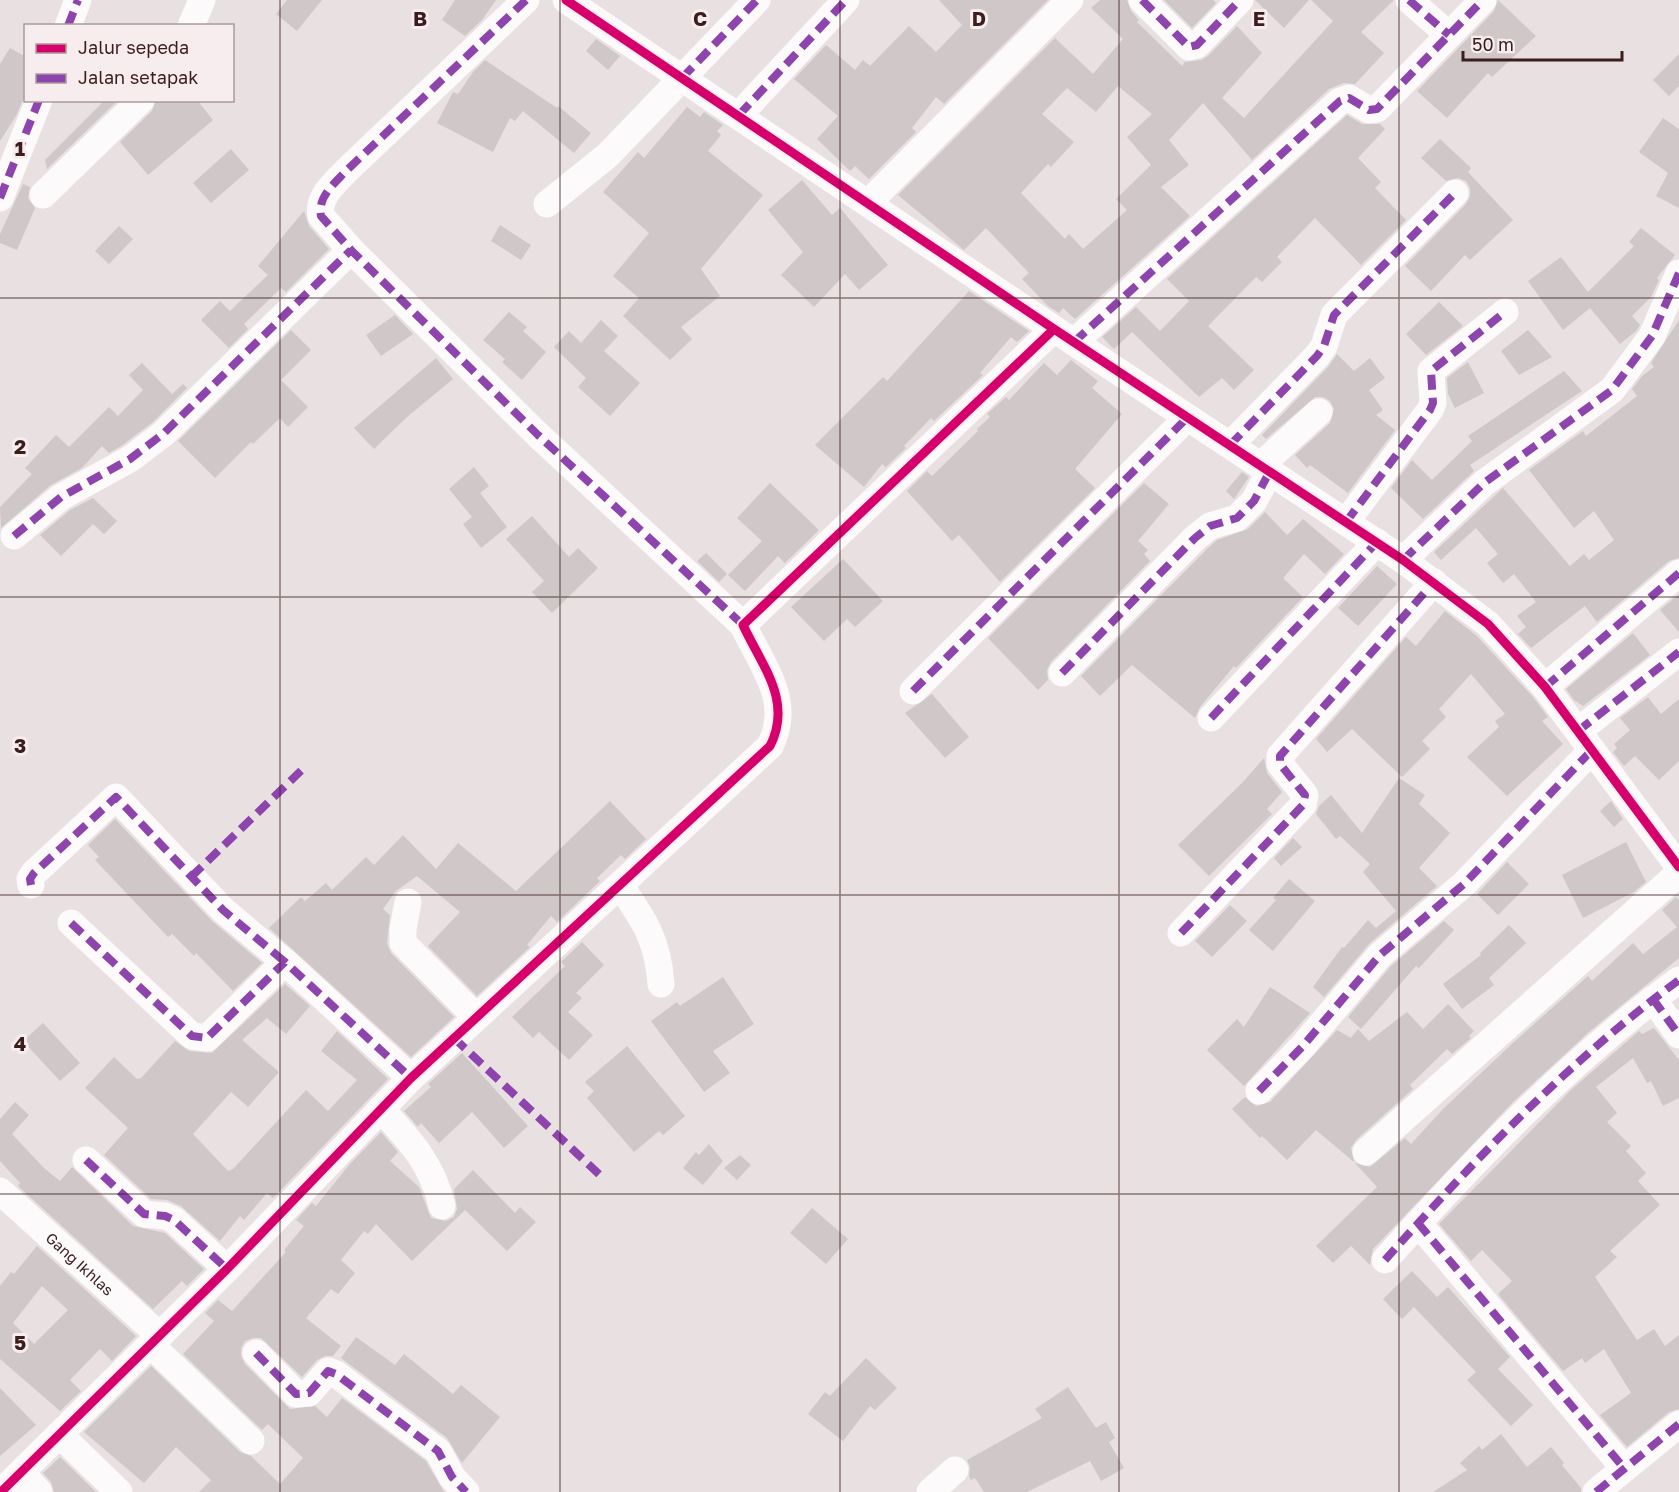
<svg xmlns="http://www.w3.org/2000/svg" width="1679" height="1492" font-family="'Golos Text',sans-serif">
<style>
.building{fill:#cfc7c8;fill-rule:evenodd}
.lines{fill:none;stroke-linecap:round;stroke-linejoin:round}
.minor{stroke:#fcfafa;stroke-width:27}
.quiet{stroke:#8e44ad;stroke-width:8;stroke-dasharray:15 8;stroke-linecap:butt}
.cycleway-casing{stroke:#f7edef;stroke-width:13}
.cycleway{stroke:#d6006c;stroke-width:9}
.grid{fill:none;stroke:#3c1d1d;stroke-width:1.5;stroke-opacity:0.55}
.labels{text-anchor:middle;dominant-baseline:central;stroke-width:6;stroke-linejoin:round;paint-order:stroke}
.street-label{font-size:15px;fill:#3c1d1d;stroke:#f7edef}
.grid-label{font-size:20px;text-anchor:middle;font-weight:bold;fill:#3c1d1d;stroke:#f7edef;stroke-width:6;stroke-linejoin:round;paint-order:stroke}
</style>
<rect width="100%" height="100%" fill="#e8e0e1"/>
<path class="building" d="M287 0H322L297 31 276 14Z
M455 0H496L482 20 465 36 442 20Z
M939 0H1048L944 104 936 97 912 128 916 132 869 179 855 166 850 171 817 139 838 116 794 79 826 45 855 70 863 60 870 66 909 26 936 52 962 25Z
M1100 0H1127L1131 11 1139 20 1137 22 1182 66 1185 62 1201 60 1208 56 1237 26 1262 53 1222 98 1244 118 1333 21 1311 0H1394L1361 32 1384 53 1355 84 1344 83 1329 89 1252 160 1203 103 1169 140 1189 165 1161 187 1190 216 1075 319 1063 308 1059 313 1048 306 1022 279 1029 273 986 228 964 250 898 195 1055 38 1093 74 1123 39 1091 8ZM1118 86 1152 114 1127 137 1151 165 1116 199 1127 210 1083 249 1069 234 1065 239 1021 193 1048 164 1051 167 1074 142 1042 114 1067 88 1096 112Z
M1164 0H1213L1216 3 1192 28Z
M1255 0H1309L1284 28Z
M1498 0 1536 36 1492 77 1488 73 1447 118 1417 91 1494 11Z
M596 39 620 56 608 70 586 51Z
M10 48 26 57V93L16 116 0 141V64Z
M1679 54V86L1669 96 1653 80Z
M485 60 557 108 558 106 591 133 574 153 523 111 515 121 510 118 493 152 437 123 453 92 458 94 473 72Z
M105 100H118L47 169 45 160Z
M156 100H197L213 120 148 175 120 142 152 111Z
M687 107 700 117 704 112 723 125 717 131 721 135 708 151 763 195 701 269 720 296 681 327 692 339 670 360 623 316 639 298 613 276 649 233 603 192 638 152 644 158Z
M1347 115 1362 124H1380L1385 129 1358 158 1381 182 1375 188 1406 220 1361 265 1315 218 1277 257 1282 262 1262 282 1256 277 1208 326 1254 370 1234 390 1222 378 1199 397 1132 332 1114 349 1102 337 1136 307 1160 331 1189 301 1167 279Z
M1663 118 1679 129V208L1656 196 1668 173 1639 152Z
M1440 139 1471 168 1468 172 1513 220 1470 260 1465 255 1431 291 1405 266 1466 204 1470 196V188L1466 181 1458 178 1446 181 1421 158Z
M231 149 249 170 211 203 193 183Z
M802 180 832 215 840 208 888 265 859 290 845 274 814 307 781 275 803 252 768 210Z
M23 184 30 187 28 198 35 208 17 250 0 243V234Z
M304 211 309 226 329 249 286 292 281 288 244 324 248 329 229 348 201 320 220 301 230 311 268 275 258 266Z
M500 225 531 245 521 260 491 241Z
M119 226 133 239 109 264 95 251Z
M1641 228 1675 255 1657 278 1659 280 1651 297 1632 316 1640 325 1636 331 1620 344 1590 308 1563 330 1528 281 1561 257 1588 292 1634 246 1629 242Z
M969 291 1029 331 1017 342 1011 337 980 373 983 375 934 421 931 418 904 446 906 448 886 467 882 464 864 487 815 445 883 377 887 381Z
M1439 302 1463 326 1426 355 1406 334Z
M509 312 527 327 523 331 546 352 522 380 502 362 505 359 483 340Z
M395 315 413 334 381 356 366 335Z
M601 320 618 336 604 351 640 383 610 416 578 387 586 378 554 347 569 331 581 343Z
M1679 320V558L1669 561 1597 622 1585 606 1531 648 1518 634 1526 627 1517 616 1536 602 1514 574 1503 583 1487 563 1498 554 1476 528 1441 560 1434 552 1503 488 1570 566 1584 554 1589 560 1614 540 1594 511 1574 528 1529 470 1583 431 1586 436 1637 396 1632 389 1642 376 1654 367 1651 363Z
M291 330 311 350 281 380 308 407 288 427 280 418 253 444 251 442 215 478 178 441Z
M1528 330 1552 357 1519 375 1501 351Z
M1337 354 1354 371 1370 358 1385 378 1369 390 1383 410 1376 415 1395 430 1348 493 1310 465 1307 468 1295 455 1330 423 1334 409 1330 401 1323 397H1315L1266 439 1262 435 1328 367Z
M436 358 453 379 407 417 374 449 354 428Z
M1071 360 1098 381 1092 388 1122 414 1075 469 1095 488 1000 582 959 535 952 541 907 491 927 471 932 476 978 431 977 429 990 417 987 414 1006 397 1009 400 1044 363 1057 375Z
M1468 362 1484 393 1455 408 1448 394 1447 378Z
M142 363 172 394 183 384 187 388 153 422 121 446 109 453 102 446 82 468 51 485 1 528 0 507 32 474 25 468 56 435 69 447 109 407 118 416 143 390 129 375Z
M1564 371 1582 391 1470 465 1474 471 1423 519 1391 488 1412 460 1432 480 1472 441 1468 436Z
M474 467 489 486 480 493 507 527 481 548 463 524 472 517 449 489Z
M1242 472 1249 477 1234 499 1226 491Z
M770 483 819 530 785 563 778 556 745 591 728 575 762 541 737 518Z
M1144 483 1169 504 1138 541 1148 550 1144 554 1150 561 1051 662 1047 670 1048 680 1038 690 988 638Z
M93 498 117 521 104 534 93 524 61 556 40 535 70 510Z
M1265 512 1287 535 1303 519 1344 554 1325 574 1304 554 1283 578 1303 597 1236 668 1234 666 1200 707 1195 718 1132 665 1100 696 1081 676 1206 550 1217 540 1248 529Z
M532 516 569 557 578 548 598 568 552 613 532 592 544 581 506 539Z
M706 553 727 574 719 582 697 561Z
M843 559 883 601 855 627 847 619 824 641 791 607Z
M1377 566 1397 584 1358 626 1338 608Z
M1679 594V632L1660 610Z
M1445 611 1477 636 1533 697 1548 717 1542 721 1563 744 1507 796 1467 757 1499 727 1495 721 1505 714 1471 674 1439 709 1446 717 1422 741 1430 749 1402 777 1352 729 1327 752 1316 739 1406 637 1416 646Z
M1633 633 1650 655 1583 706 1574 700 1566 689Z
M932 694 969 737 945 758 905 713Z
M1648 697 1661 714 1679 699V761L1659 780 1635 756 1624 766 1613 752 1617 748 1614 744 1630 730 1620 718Z
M1264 758 1267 773 1282 792 1267 809 1272 814 1209 876 1178 845 1242 783Z
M1399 778 1425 795 1419 804 1450 833 1419 868 1437 886 1370 943 1324 997 1313 987 1342 947 1344 948 1368 920 1376 928 1396 911 1363 872 1370 864 1340 836 1336 839 1316 814 1319 806 1331 795 1362 833Z
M610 801 646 839 625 859 621 855 597 878 600 881 557 922 551 916 527 945 530 947 477 996 428 946 460 912 417 876 396 891 383 909 390 915 387 943 391 953 454 1017 411 1057 269 928 301 897 305 901 326 883 332 890 366 857 374 865 403 835 436 869 458 843 516 891Z
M1611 801 1623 819 1614 827 1600 811Z
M115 819 212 921 262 963 233 991 196 953 194 956 172 934 168 937 95 860 99 857 88 845Z
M1293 838 1302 847 1281 866 1274 858Z
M1626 842 1646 882 1634 892 1583 918 1562 875Z
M1507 862 1529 884 1498 915 1477 894Z
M1289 879 1315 901 1273 951 1249 930 1276 900 1273 898Z
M1676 897 1679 900V958L1589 1032 1514 1101 1373 1249 1370 1265 1351 1246 1333 1263 1316 1246 1377 1187 1355 1163 1370 1167 1405 1138 1411 1144 1443 1109 1515 1041 1588 976 1592 981 1633 943 1643 954 1677 927 1662 910Z
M1230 905 1247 921 1212 957 1195 941Z
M1444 921 1454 930 1419 968 1416 966 1361 1029 1348 1017 1391 966Z
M1509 925 1526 943 1489 978 1494 985 1462 1009 1443 984 1481 955 1480 953Z
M582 942 604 965 576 993 582 998 568 1012 593 1035 569 1060 539 1032 533 1038 512 1017 565 966 561 962Z
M723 977 754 1024 713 1051 730 1073 704 1092 651 1021 677 1002 680 1006Z
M285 984 310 1006 286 1034 267 1018 242 1040 279 1072 248 1107 231 1092 193 1134 228 1171 233 1169 306 1090 328 1111 357 1080 321 1051 337 1031 388 1079 273 1198 267 1193 244 1220 240 1216 220 1241 181 1206 167 1200 151 1199 104 1155 128 1128 85 1088 114 1057 137 1079 141 1078 175 1041 189 1051 212 1053Z
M1270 987 1310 1013 1244 1086 1207 1050 1237 1019 1244 1027Z
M1448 1004 1474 1031 1469 1036 1471 1038 1452 1054 1447 1049 1410 1085 1413 1089 1356 1140 1351 1148 1354 1162 1316 1130 1287 1160 1262 1136 1260 1138 1232 1109 1245 1097 1256 1106 1270 1102 1337 1030 1351 1038 1358 1029 1369 1041 1407 1012 1423 1029Z
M43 1023 80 1063 60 1081 23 1041Z
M1654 1028 1679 1060V1098L1663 1106 1651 1081 1647 1083 1633 1058 1596 1087 1617 1113 1607 1122 1631 1146 1626 1151 1646 1173 1638 1181 1660 1205 1610 1251 1617 1257 1595 1277 1637 1340 1654 1329 1665 1346 1679 1335V1409L1669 1412 1627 1447 1600 1415 1631 1393 1604 1349 1585 1363 1582 1358 1563 1371 1498 1294 1512 1281 1482 1250 1471 1261 1439 1224 1572 1089 1639 1031 1642 1034Z
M627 1046 685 1116 663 1135 659 1131 634 1152 587 1098 594 1091 585 1082Z
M462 1053 528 1126 504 1148 472 1112 439 1143 421 1123 418 1127 404 1111 431 1087 428 1084Z
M15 1102 29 1115 12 1134 44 1168 60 1181 72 1167 133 1226 165 1233 204 1269 187 1286 182 1281 153 1309 18 1186 20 1183 0 1161V1119Z
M381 1132 398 1152 390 1161 419 1187 431 1218 446 1221 454 1217 457 1209 454 1189 473 1170 515 1213 520 1207 536 1222 507 1251 465 1210 412 1261 376 1224 368 1234 364 1231 341 1260 355 1273 338 1294 331 1289 306 1318 341 1346 333 1356H325L317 1360 302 1377 261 1338H253L245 1341 241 1348V1356L245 1364 290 1409 315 1406 327 1417 342 1398 426 1461 444 1492H199L211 1480 176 1447 144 1483 84 1432 151 1366 240 1452 251 1456 280 1484 303 1458 268 1424 262 1430 183 1354 214 1321 205 1313 218 1300 232 1311 286 1252 284 1250 304 1226 296 1220 312 1203 316 1206 349 1165Z
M709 1144 723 1161 703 1185 683 1168 696 1152 699 1155Z
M740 1155 751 1165 737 1180 724 1168Z
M812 1208 848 1239 826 1264 790 1233Z
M37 1246 136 1336 112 1361 100 1349 70 1380 81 1391 60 1411 0 1359V1286L11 1272 14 1274ZM42 1286 68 1310 34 1344 13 1323Z
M1412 1271 1437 1297 1448 1287 1510 1357 1498 1369 1533 1405 1511 1426 1467 1380 1476 1372 1414 1307 1402 1319 1383 1299Z
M356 1337 395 1365 404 1354 453 1394 461 1385 500 1417 462 1463 447 1438 341 1358Z
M866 1358 897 1388 875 1410 870 1406 843 1441 808 1414 825 1392 830 1396Z
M1068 1387 1096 1428 1106 1422 1115 1438 1109 1442 1124 1468 1101 1481 1090 1461 1027 1492H984L975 1478 971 1480 969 1476 970 1467 967 1460 1042 1418 1035 1409Z
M0 1388 36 1425 0 1456Z
M1501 1434 1527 1467 1551 1447 1564 1463 1562 1465 1581 1488V1492H1433L1467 1470 1460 1463 1479 1446 1482 1450Z
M60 1457 96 1492H54L51 1482 43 1473Z"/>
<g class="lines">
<g class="minor">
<path d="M526 0 346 171C335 183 317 197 321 216L351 250 538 435 743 625"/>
<path d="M566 0 1054 329 1403 560 1488 624 1545 687 1679 867"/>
<path d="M1142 0 1189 47 1197 45 1240 0"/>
<path d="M1409 0 1449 35"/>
<path d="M68 26 78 0"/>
<path d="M191 26 202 0"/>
<path d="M739 115 846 0"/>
<path d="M43 195 141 100"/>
<path d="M0 198 39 100"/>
<path d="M869 202 1070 0"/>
<path d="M547 204 608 155 757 0"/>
<path d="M1074 342 1340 101 1349 98 1369 110 1377 109 1483 0"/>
<path d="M1230 445 1317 356 1324 346 1334 315 1455 193"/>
<path d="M1261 465 1319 412"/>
<path d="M1346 522 1430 410 1433 403 1431 371 1505 312"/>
<path d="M14 536 61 497 130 459 163 434 351 250"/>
<path d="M1403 560 1484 483 1612 390 1652 336 1679 273"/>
<path d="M1062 673 1195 538 1210 526 1237 518 1254 501 1270 471"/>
<path d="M1545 687 1679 573"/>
<path d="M913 691 1187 418"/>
<path d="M1211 718 1377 542"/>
<path d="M1578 731 1679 652"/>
<path d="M31 885 30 879 34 873 116 797 223 910 285 962"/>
<path d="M620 885C644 920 658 940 661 984"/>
<path d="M408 902 403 929V943L476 1017"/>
<path d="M71 923 192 1036 207 1038 285 962 411 1078"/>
<path d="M1181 933 1303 805 1305 795 1280 764V756L1434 582"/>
<path d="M1653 999 1679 1035"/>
<path d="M1259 1091 1302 1047 1380 955 1464 884 1592 750"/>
<path d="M381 1109C409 1139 433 1165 442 1206"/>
<path d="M1366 1152 1679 873"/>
<path d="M86 1160 144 1214 165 1216 174 1220 227 1269"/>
<path id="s1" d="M0 1191 160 1336"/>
<path d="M1418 1223 1624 1468"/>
<path d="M1385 1260C1475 1159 1570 1060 1679 980"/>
<path d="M151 1345 251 1441"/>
<path d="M256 1353 296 1394 309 1393 328 1371 336 1374 438 1451 452 1477 466 1492"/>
<path d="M60 1435 119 1492"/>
<path d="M22 1473 39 1492"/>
<path d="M1 1492 227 1269 411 1078 770 746C793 701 762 666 743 625L1054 329"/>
<path d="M930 1492 955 1470"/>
<path d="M1596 1492 1679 1424"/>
</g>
<path class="quiet" d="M526 0 346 171C335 183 317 197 321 216L351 250 538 435 743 625
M1142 0 1189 47 1197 45 1240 0
M1409 0 1449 35
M68 26 78 0
M682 78 757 0
M739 115 846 0
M0 198 39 100
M1074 342 1340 101 1349 98 1369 110 1377 109 1483 0
M1230 445 1317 356 1324 346 1334 315 1455 193
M1346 522 1430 410 1433 403 1431 371 1505 312
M14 536 61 497 130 459 163 434 351 250
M1403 560 1484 483 1612 390 1652 336 1679 273
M1062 673 1195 538 1210 526 1237 518 1254 501 1270 471
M1545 687 1679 573
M913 691 1187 418
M1211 718 1377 542
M1578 731 1679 652
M191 877 306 766
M31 885 30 879 34 873 116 797 223 910 285 962
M71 923 192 1036 207 1038 285 962 411 1078
M1181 933 1303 805 1305 795 1280 764V756L1434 582
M1653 999 1679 1035
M454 1038 602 1177
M1259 1091 1302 1047 1380 955 1464 884 1592 750
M86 1160 144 1214 165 1216 174 1220 227 1269
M1418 1223 1624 1468
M1385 1260C1475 1159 1570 1060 1679 980
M256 1353 296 1394 309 1393 328 1371 336 1374 438 1451 452 1477 466 1492
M1596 1492 1679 1424"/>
<g class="cycleway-casing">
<path id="cycleway" d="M566 0 1054 329 1403 560 1488 624 1545 687 1679 867
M1 1492 227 1269 411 1078 770 746C793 701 762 666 743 625L1054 329"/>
</g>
<use href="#cycleway" class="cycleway"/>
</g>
<path class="grid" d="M280 0V1492M560 0V1492M840 0V1492M1119 0V1492M1399 0V1492M0 298H1679M0 597H1679M0 895H1679M0 1194H1679"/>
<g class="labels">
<g class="street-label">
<text stroke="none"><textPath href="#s1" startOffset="108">Gang Ikhlas</textPath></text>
</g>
</g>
<g class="grid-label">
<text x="420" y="26">B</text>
<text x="700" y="26">C</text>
<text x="979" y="26">D</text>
<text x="1259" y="26">E</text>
<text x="20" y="156">1</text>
<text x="20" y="454">2</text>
<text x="20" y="753">3</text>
<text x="20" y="1051">4</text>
<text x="20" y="1350">5</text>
</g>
<rect x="24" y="24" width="210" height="78" fill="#f7edef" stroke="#ac9a9b" stroke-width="1.5"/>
<rect x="36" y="44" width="30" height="9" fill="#d6006c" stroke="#ac9a9b" stroke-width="1.5"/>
<text x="78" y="54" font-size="18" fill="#3c1d1d">Jalur sepeda</text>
<rect x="36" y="74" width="30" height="9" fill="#8e44ad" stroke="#ac9a9b" stroke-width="1.5"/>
<text x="78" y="84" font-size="18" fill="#3c1d1d">Jalan setapak</text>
<path d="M1463 51v9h159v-9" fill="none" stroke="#3c1d1d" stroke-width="3"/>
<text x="1472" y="51" font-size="18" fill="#3c1d1d" stroke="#f7edef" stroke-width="4.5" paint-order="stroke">50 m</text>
</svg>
